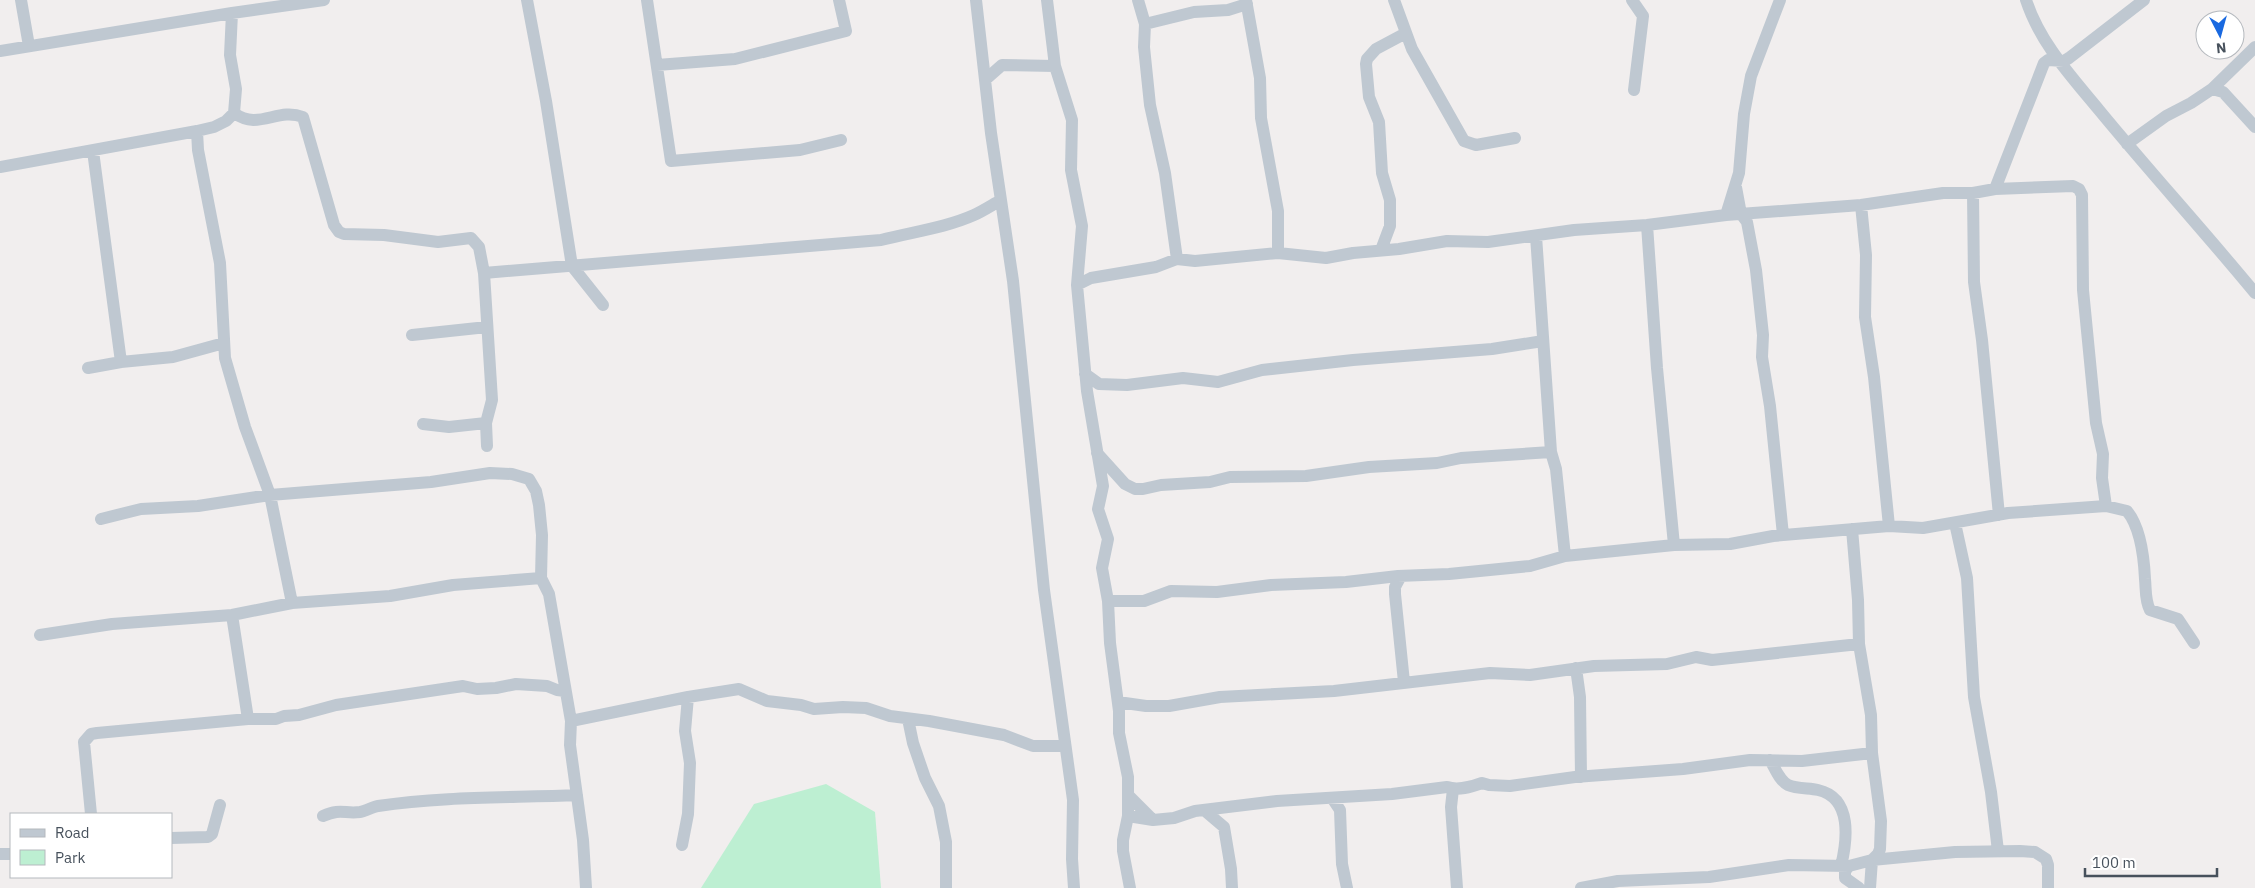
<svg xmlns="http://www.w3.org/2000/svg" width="2255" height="888" font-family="'IBM Plex Sans',sans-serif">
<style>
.green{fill:#bdefd2}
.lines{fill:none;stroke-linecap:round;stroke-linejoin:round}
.minor{stroke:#bfc8d1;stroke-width:12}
</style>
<rect width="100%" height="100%" fill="#f1eeee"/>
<path class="green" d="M826 784 875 812 881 888H701L754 804Z"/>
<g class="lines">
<path class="minor" d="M21 0 29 46
M527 0 546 101 572 266 603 305
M647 0 671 161 800 150 841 140
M976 0 991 133 1013 281 1044 590 1073 800 1072 859 1074 888
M1047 0 1055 66 1072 120 1071 170 1082 226 1077 285 1087 391 1103 486 1098 509 1108 539 1102 568 1108 601 1110 643 1119 711V733L1128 777V816L1123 840V851L1130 888
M1138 0 1145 24 1144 47 1150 105 1165 173 1177 259
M1246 0 1260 78 1261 118 1278 211V253
M1394 0 1412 49 1464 141 1476 145 1515 138
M1632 0 1643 16 1634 90
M2026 0C2040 43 2071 76 2099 110 2150 172 2204 231 2255 293
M1145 24 1194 12 1228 10 1247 4
M0 51 232 13
M657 65 735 59 846 31 839 0
M985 80 1002 65 1055 66
M2212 89 2223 92 2255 127
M234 113C259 131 277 107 303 117L334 225 339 232 344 234 384 235 438 242 471 238 479 247 484 273 492 400 486 423 487 446
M197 131 198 150 220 263 225 358 245 427 270 495 292 603
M2127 144 2166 116 2191 103 2212 89 2255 47
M93 151 121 362
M0 167 197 131 214 127 226 121 234 113 236 89 230 55 232 13 324 0
M1736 187 1741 214 1747 222 1756 270 1763 335 1762 357 1770 406 1783 535
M1995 189 2044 63 2048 60 2064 61 2069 58 2144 0
M1973 193 1974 282 1982 340 1999 515
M1861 205 1866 255 1865 317 1874 377 1889 526
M1726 215 1739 173 1744 114 1751 76 1780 0
M1647 225 1657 368 1674 545
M1536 236 1551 452 1556 469 1565 556
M1381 250 1390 226V200L1382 173 1379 122 1369 97 1366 64 1367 59 1376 49 1406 33
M484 273 881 240C911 232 945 228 974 215 983 211 992 205 1001 200
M1077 285 1091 278 1156 267 1177 259 1195 261 1278 253 1326 258 1353 253 1399 249 1447 241 1488 242 1574 230 1647 225 1726 215 1861 205 1943 193H1973L1995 189 2073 186 2079 189 2082 195 2083 290 2096 423 2103 454 2102 478 2106 506
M412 335 487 327
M88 368 121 362 173 357 224 343
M1085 374 1099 384 1127 385 1183 378 1218 382 1262 370 1353 360 1492 349 1543 341
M423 424 449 427 486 423
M1097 453 1125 484 1135 489H1143L1161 485 1210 482 1230 477 1306 476 1369 467 1437 463 1461 458 1551 452
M101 519 141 509 198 506 270 495 431 482 490 473 512 474 529 479 536 491 539 505 542 535 541 578 549 594 571 721 570 745 583 840 586 888
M1955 523 1967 578 1974 697 1991 792 1998 851
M1852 529 1858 600 1859 644 1871 715 1872 753 1881 821 1880 849 1878 854 1872 860 1870 888
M1401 576 1395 587V594L1404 682
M1108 601H1144L1171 591 1217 592 1271 585 1346 582 1398 576 1449 574 1530 566 1565 556 1674 545 1730 544 1773 536 1889 526 1923 528 2008 513 2106 506 2127 511C2141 528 2144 558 2145 579 2146 589 2145 601 2150 610L2178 619 2194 643
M232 615 248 719
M40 635 112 624 232 615 292 603 390 596 453 585 541 578
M1576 668 1580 697 1581 777
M1118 702 1146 706H1169L1220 697 1334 691 1490 673 1530 675 1594 666 1667 664 1696 657 1712 660 1859 644
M908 719 913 743 925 778 939 806 946 842V888
M571 721 688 697 739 689 767 701 801 705 814 709 843 707 866 708 890 716 929 721 1004 735 1033 746H1065
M1770 760C1775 768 1779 780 1788 785 1797 789 1809 788 1818 790 1853 798 1847 841 1841 866
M1453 789 1451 807 1457 888
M1128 795 1153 820
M1332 798 1340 810 1342 864 1347 888
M1204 810 1224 827 1231 869 1232 888
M91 814 84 742 91 734 97 733 248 719H276L284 716 299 715 336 705 463 686 477 689 496 688 516 684 547 686 557 690 565 691
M323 816C341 808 344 814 360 812 366 811 372 807 378 806 444 796 511 798 577 795
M1128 816 1153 820 1174 818 1195 811 1277 801 1392 794 1447 787C1458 791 1471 787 1482 783L1489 785 1510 786 1575 777 1683 769 1750 760 1802 761 1872 753
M171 838 208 837 212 834 220 805
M682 845 688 814 690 763 685 731 688 697
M0 854H11
M1849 866 1845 871V878L1859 888
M1581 888 1618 881 1709 877 1789 865 1849 866 1872 860 1955 852 2020 851 2035 852 2046 859 2048 865V888"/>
</g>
<rect x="10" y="813" width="162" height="65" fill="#ffffff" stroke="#b5b9be"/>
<rect x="20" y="829" width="25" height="8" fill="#bfc8d1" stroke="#b5b9be"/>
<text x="55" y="838" font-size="15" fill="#47515c">Road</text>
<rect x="20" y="850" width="25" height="15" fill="#bdefd2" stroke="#b5b9be"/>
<text x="55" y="863" font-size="15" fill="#47515c">Park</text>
<g transform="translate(2220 35) rotate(174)"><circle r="24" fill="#ffffff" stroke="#b5b9be"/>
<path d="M0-4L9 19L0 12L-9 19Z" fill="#1969e0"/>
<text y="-8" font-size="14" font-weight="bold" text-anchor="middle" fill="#47515c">N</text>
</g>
<path d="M2085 868v8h132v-8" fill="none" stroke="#47515c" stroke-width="2.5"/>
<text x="2092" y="868" font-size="15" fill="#47515c" stroke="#ffffff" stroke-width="4" paint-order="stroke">100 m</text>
</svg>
